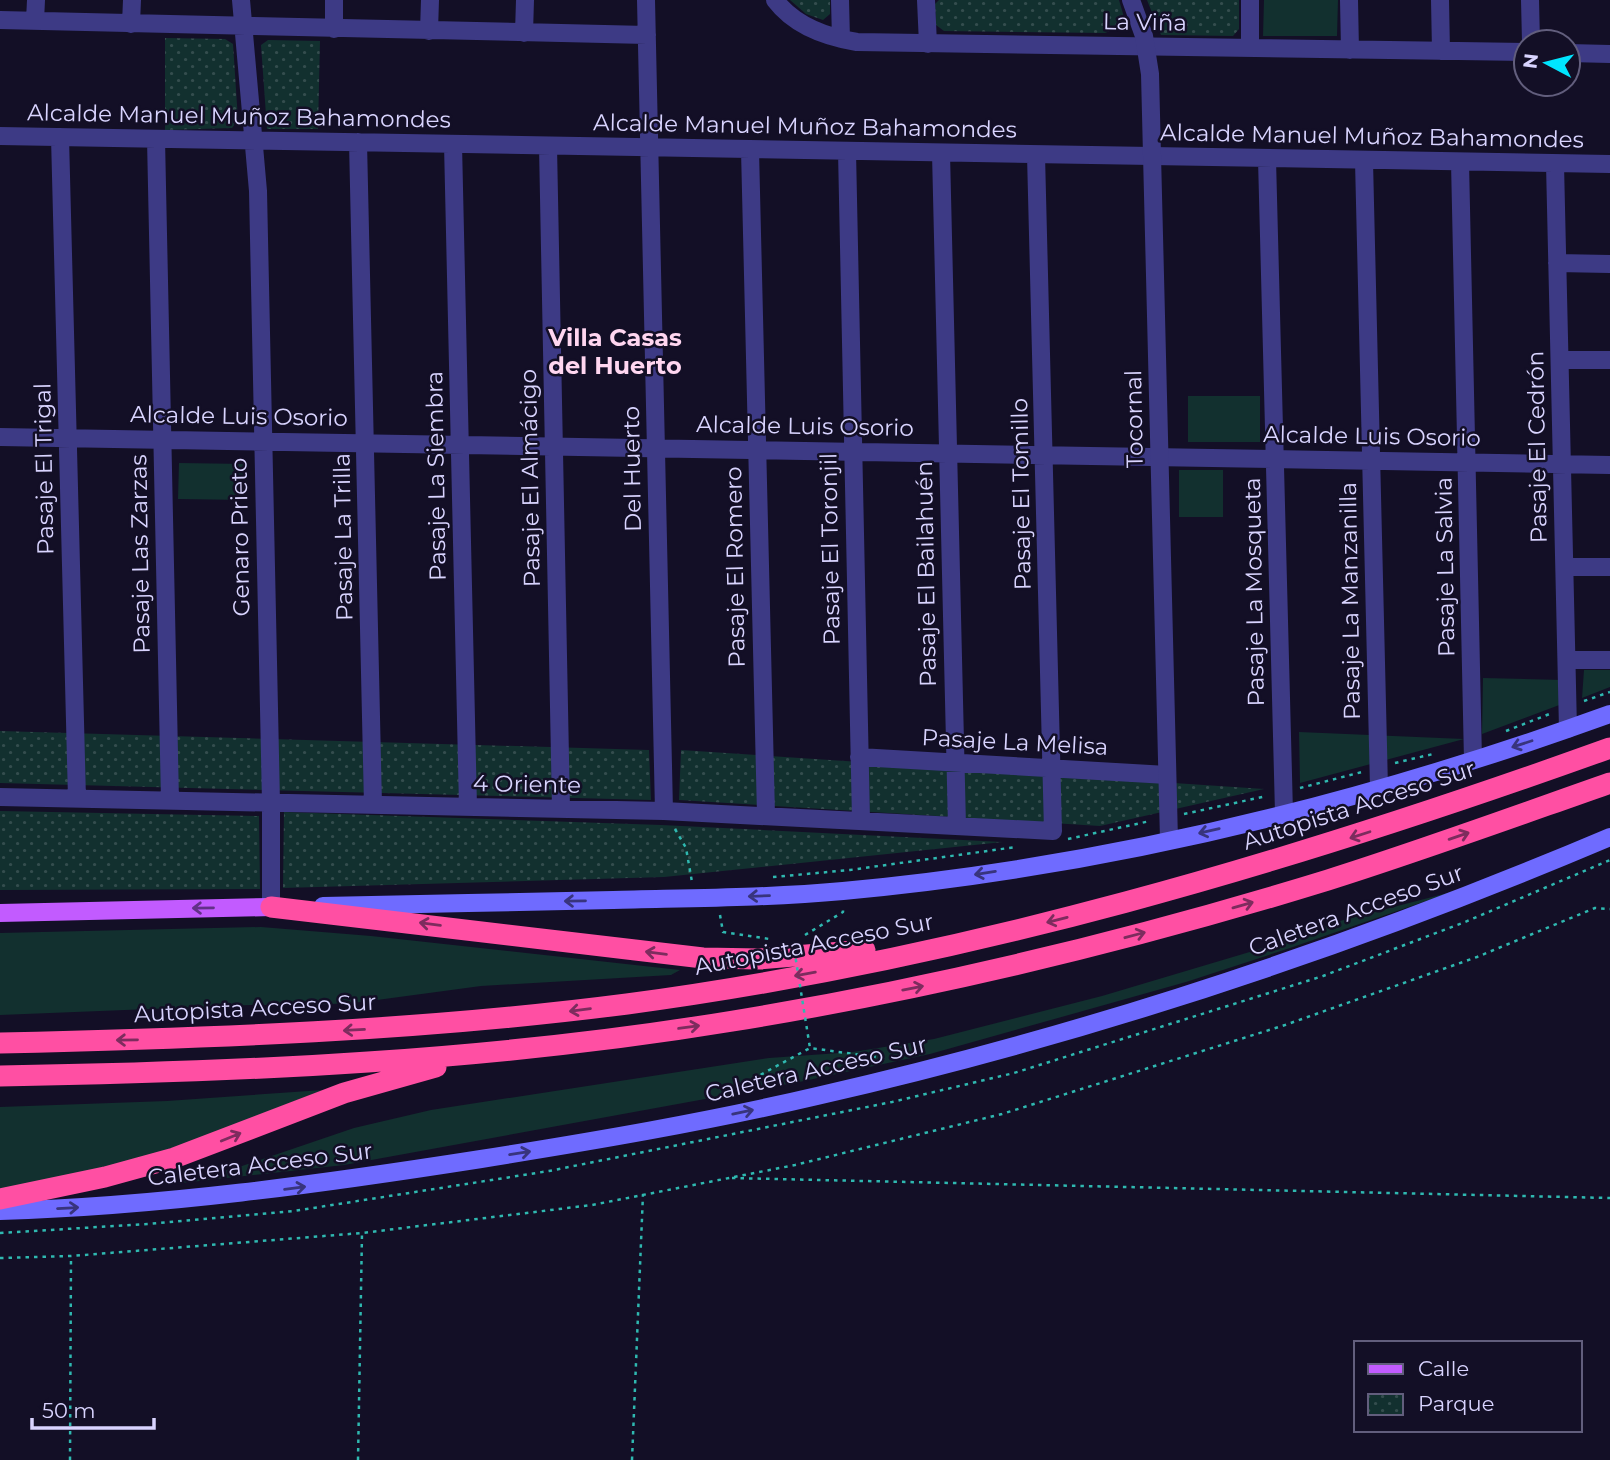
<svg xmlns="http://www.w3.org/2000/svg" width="1610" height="1460" font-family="Montserrat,sans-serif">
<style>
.green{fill:#12302f}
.park{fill:url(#park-dots)}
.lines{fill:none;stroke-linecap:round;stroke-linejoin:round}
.path{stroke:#2fb8b0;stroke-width:2.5;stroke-dasharray:3.5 5;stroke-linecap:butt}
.minor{stroke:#3d3a85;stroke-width:18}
.tertiary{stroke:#3d3a85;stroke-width:18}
.secondary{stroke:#6f6bff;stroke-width:18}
.primary{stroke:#c25bff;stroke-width:18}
.motorway{stroke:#ff4fa3;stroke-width:21}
.path-bridge{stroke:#2fb8b0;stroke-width:2.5;stroke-dasharray:3.5 5;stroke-linecap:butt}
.oneway{stroke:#38347d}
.oneway2{stroke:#7d2c5e}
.oneway3{stroke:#623188}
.labels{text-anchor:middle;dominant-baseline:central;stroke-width:5;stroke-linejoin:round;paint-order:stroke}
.street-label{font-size:23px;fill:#d9d4ff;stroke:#130f26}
.neighbourhood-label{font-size:24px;font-weight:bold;fill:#ffd6f0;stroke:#130f26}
</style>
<defs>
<pattern id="park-dots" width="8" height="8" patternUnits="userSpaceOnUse" patternTransform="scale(1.75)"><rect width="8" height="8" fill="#12302f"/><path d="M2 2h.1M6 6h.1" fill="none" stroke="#344d4e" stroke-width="1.8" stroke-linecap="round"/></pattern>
</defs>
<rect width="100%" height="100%" fill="#130f26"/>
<path class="green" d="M1264 0H1338L1337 36H1263Z
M1188 396H1260V442H1188Z
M179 463 247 464 246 500 178 499Z
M1179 470H1223V517H1179Z
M1584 670H1610V687L1582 698Z
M1483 678 1563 680 1562 704 1482 734Z
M1299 732 1464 739 1300 783Z
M1455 891 1290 948 1186 982 930 1054 804 1081 344 1165 173 1184 242 1166 354 1128 431 1110 769 1058 853 1052 934 1039 1102 996 1253 951 1340 921Z
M261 927 371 936 680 970 671 975 481 986 362 1002 316 1005H250L0 1015V933Z
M323 1090 175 1148 92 1171 0 1190V1107L167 1101Z"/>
<path class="park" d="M790 0H830V14L823 20 806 14Z
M939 0H1119L1126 24 1105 33 944 31 936 25 935 4Z
M1147 0H1239V29L1233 36 1161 35Z
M165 38 225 39 233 44 238 120 232 128 165 130Z
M268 40 320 41 318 129H267L261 45Z
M0 731 649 750 651 800 0 783Z
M681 750 1264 789 1100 826 679 800Z
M0 811 259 816 260 889 0 890Z
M284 812 661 825 1003 842 664 877 283 888Z"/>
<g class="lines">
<path class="path" d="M1584 701 1610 692
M1506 731 1552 713
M1395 763 1433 754
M1300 788 1362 772
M1184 814 1267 796
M675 829 686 848 692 882
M1068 839 1150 821
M773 877 850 870 1016 847
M720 915 723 932 769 939
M805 935 843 912V908
M740 1095 738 1087 810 1048 883 1058 884 1062
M732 1178 1610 1198
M0 1233 148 1224 294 1211 549 1171 892 1102 1014 1073 1323 976 1465 922 1610 860
M0 1258 71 1256 362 1233 592 1205 795 1165 1002 1114 1285 1025 1477 957 1595 908 1610 909
M70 1460 71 1256
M358 1460 362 1233
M632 1460 643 1194"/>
<path class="minor" d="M241 0 258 191 271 803V907
M646 0 664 811
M775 0C794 25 826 37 857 42L1526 52
M840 0 841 39
M926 0 928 44
M1250 0V48
M1349 0 1350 50
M1440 0 1441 51
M1530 0 1531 42
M0 20 647 35
M35 21 36 0
M131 24 132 0
M334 29V0
M429 31 430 0
M524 33 525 0
M1568 53 1610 54
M0 136 1610 164
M60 137 77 799
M156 139 170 801
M358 142 373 805
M453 144 468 807
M548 146 561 809
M750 150 766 815
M847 151 861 820
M941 153 957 826
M1267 159 1284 813
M1364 161 1379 788
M1460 162 1473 760
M1555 164 1568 729
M1557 263 1610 264
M1560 360H1610
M0 437 1610 465
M1565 567H1610
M1567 660H1610
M859 757 1167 775
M0 797 664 811 1053 831 1036 155"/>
<path class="tertiary" d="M1131 0 1144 36 1150 74 1169 840"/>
<path class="secondary" d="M323 906C420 904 516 902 613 900 689 898 766 898 843 891 1104 867 1364 803 1610 714
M0 1211C162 1206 321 1184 481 1159 594 1141 706 1122 817 1096 1089 1034 1353 946 1610 837"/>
<path class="primary" d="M0 913 271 907"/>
<path class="motorway" d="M271 907 703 958 760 959 865 950
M0 1043C210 1038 419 1031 627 1004 965 959 1290 863 1610 748
M0 1076C246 1072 491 1061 733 1021 935 988 1133 940 1328 880 1423 850 1516 816 1610 783
M0 1199 105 1177 174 1158 344 1093 436 1067"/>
<path class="path-bridge" d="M793 942 810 1048"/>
</g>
<defs><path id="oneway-shaft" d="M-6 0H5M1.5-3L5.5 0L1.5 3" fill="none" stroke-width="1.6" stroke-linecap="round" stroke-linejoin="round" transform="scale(1.75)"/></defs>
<g class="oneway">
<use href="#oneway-shaft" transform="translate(1522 744) rotate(162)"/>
<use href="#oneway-shaft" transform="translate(1209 831) rotate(167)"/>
<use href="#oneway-shaft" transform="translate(985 873) rotate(171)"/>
<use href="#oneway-shaft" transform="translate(759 896) rotate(178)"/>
<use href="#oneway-shaft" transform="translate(575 901) rotate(179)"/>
<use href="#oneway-shaft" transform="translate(743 1112) rotate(-12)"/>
<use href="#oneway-shaft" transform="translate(520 1153) rotate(-9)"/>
<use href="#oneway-shaft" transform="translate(295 1188) rotate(-7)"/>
<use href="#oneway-shaft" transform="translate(68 1208) rotate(-3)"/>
</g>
<g class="oneway2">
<use href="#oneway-shaft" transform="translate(1360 835) rotate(162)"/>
<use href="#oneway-shaft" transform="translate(1459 836) rotate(-19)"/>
<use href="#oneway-shaft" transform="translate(1243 905) rotate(-16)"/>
<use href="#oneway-shaft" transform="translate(1057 920) rotate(166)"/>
<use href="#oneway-shaft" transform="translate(430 924) rotate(-173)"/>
<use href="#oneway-shaft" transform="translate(1135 935) rotate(-15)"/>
<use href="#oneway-shaft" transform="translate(656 953) rotate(-173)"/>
<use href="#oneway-shaft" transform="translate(805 974) rotate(170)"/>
<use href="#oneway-shaft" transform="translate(913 988) rotate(-11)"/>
<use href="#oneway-shaft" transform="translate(580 1010) rotate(173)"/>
<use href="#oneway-shaft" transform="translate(689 1027) rotate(-8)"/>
<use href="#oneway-shaft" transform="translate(354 1030) rotate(177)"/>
<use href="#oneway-shaft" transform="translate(127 1040) rotate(179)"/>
<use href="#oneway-shaft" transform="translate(231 1137) rotate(-22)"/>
</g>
<use class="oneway3" href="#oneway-shaft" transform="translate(203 908) rotate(179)"/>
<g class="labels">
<g class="street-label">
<text transform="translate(1145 22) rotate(1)">La Viña</text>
<text transform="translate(239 116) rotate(1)">Alcalde Manuel Muñoz Bahamondes</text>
<text transform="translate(805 126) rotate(1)">Alcalde Manuel Muñoz Bahamondes</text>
<text transform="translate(1372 136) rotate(1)">Alcalde Manuel Muñoz Bahamondes</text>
<text transform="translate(239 416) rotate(1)">Alcalde Luis Osorio</text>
<text transform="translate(1134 419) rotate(-91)">Tocornal</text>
<text transform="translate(805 426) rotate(1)">Alcalde Luis Osorio</text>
<text transform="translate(1372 436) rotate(1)">Alcalde Luis Osorio</text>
<text transform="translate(1537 447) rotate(-91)">Pasaje El Cedrón</text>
<text transform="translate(44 469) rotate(-91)">Pasaje El Trigal</text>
<text transform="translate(632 469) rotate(-91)">Del Huerto</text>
<text transform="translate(436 476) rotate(-91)">Pasaje La Siembra</text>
<text transform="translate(530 478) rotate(-91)">Pasaje El Almácigo</text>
<text transform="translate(1021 494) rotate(-91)">Pasaje El Tomillo</text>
<text transform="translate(240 537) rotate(-91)">Genaro Prieto</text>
<text transform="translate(343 537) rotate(-91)">Pasaje La Trilla</text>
<text transform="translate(830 549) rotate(-91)">Pasaje El Toronjil</text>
<text transform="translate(140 554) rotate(-91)">Pasaje Las Zarzas</text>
<text transform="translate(735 567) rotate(-91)">Pasaje El Romero</text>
<text transform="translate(1445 567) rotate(-91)">Pasaje La Salvia</text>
<text transform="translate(926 574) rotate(-91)">Pasaje El Bailahuén</text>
<text transform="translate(1254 592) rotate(-91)">Pasaje La Mosqueta</text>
<text transform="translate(1350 601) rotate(-91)">Pasaje La Manzanilla</text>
<text transform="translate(1015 742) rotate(3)">Pasaje La Melisa</text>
<text transform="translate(527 784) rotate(1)">4 Oriente</text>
<text transform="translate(1359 805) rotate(-18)">Autopista Acceso Sur</text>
<text transform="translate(1356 910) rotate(-20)">Caletera Acceso Sur</text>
<text transform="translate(814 944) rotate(-11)">Autopista Acceso Sur</text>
<text transform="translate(255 1008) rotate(-3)">Autopista Acceso Sur</text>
<text transform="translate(816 1069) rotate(-13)">Caletera Acceso Sur</text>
<text transform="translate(260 1164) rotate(-7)">Caletera Acceso Sur</text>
</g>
<g class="neighbourhood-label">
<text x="615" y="337">Villa Casas<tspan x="615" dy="28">del Huerto</tspan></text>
</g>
</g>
<rect x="1354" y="1341" width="228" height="91" fill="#130f26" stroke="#625e7d" stroke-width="2"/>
<rect x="1368" y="1364" width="35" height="10" fill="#c25bff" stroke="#625e7d" stroke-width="2"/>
<text x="1418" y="1376" font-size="21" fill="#d9d4ff">Calle</text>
<rect x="1368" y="1394" width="35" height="21" fill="url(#park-dots)" stroke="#625e7d" stroke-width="2"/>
<text x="1418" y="1411" font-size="21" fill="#d9d4ff">Parque</text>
<g transform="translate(1547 63) rotate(277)"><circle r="33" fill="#130f26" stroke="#625e7d" stroke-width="2"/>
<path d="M0-5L12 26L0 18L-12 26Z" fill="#00e5ff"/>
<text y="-10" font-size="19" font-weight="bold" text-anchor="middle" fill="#d9d4ff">N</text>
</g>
<path d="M32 1418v10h122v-10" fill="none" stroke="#d9d4ff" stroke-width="3.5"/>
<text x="42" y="1418" font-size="21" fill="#d9d4ff" stroke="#130f26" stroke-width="5" paint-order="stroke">50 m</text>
</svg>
